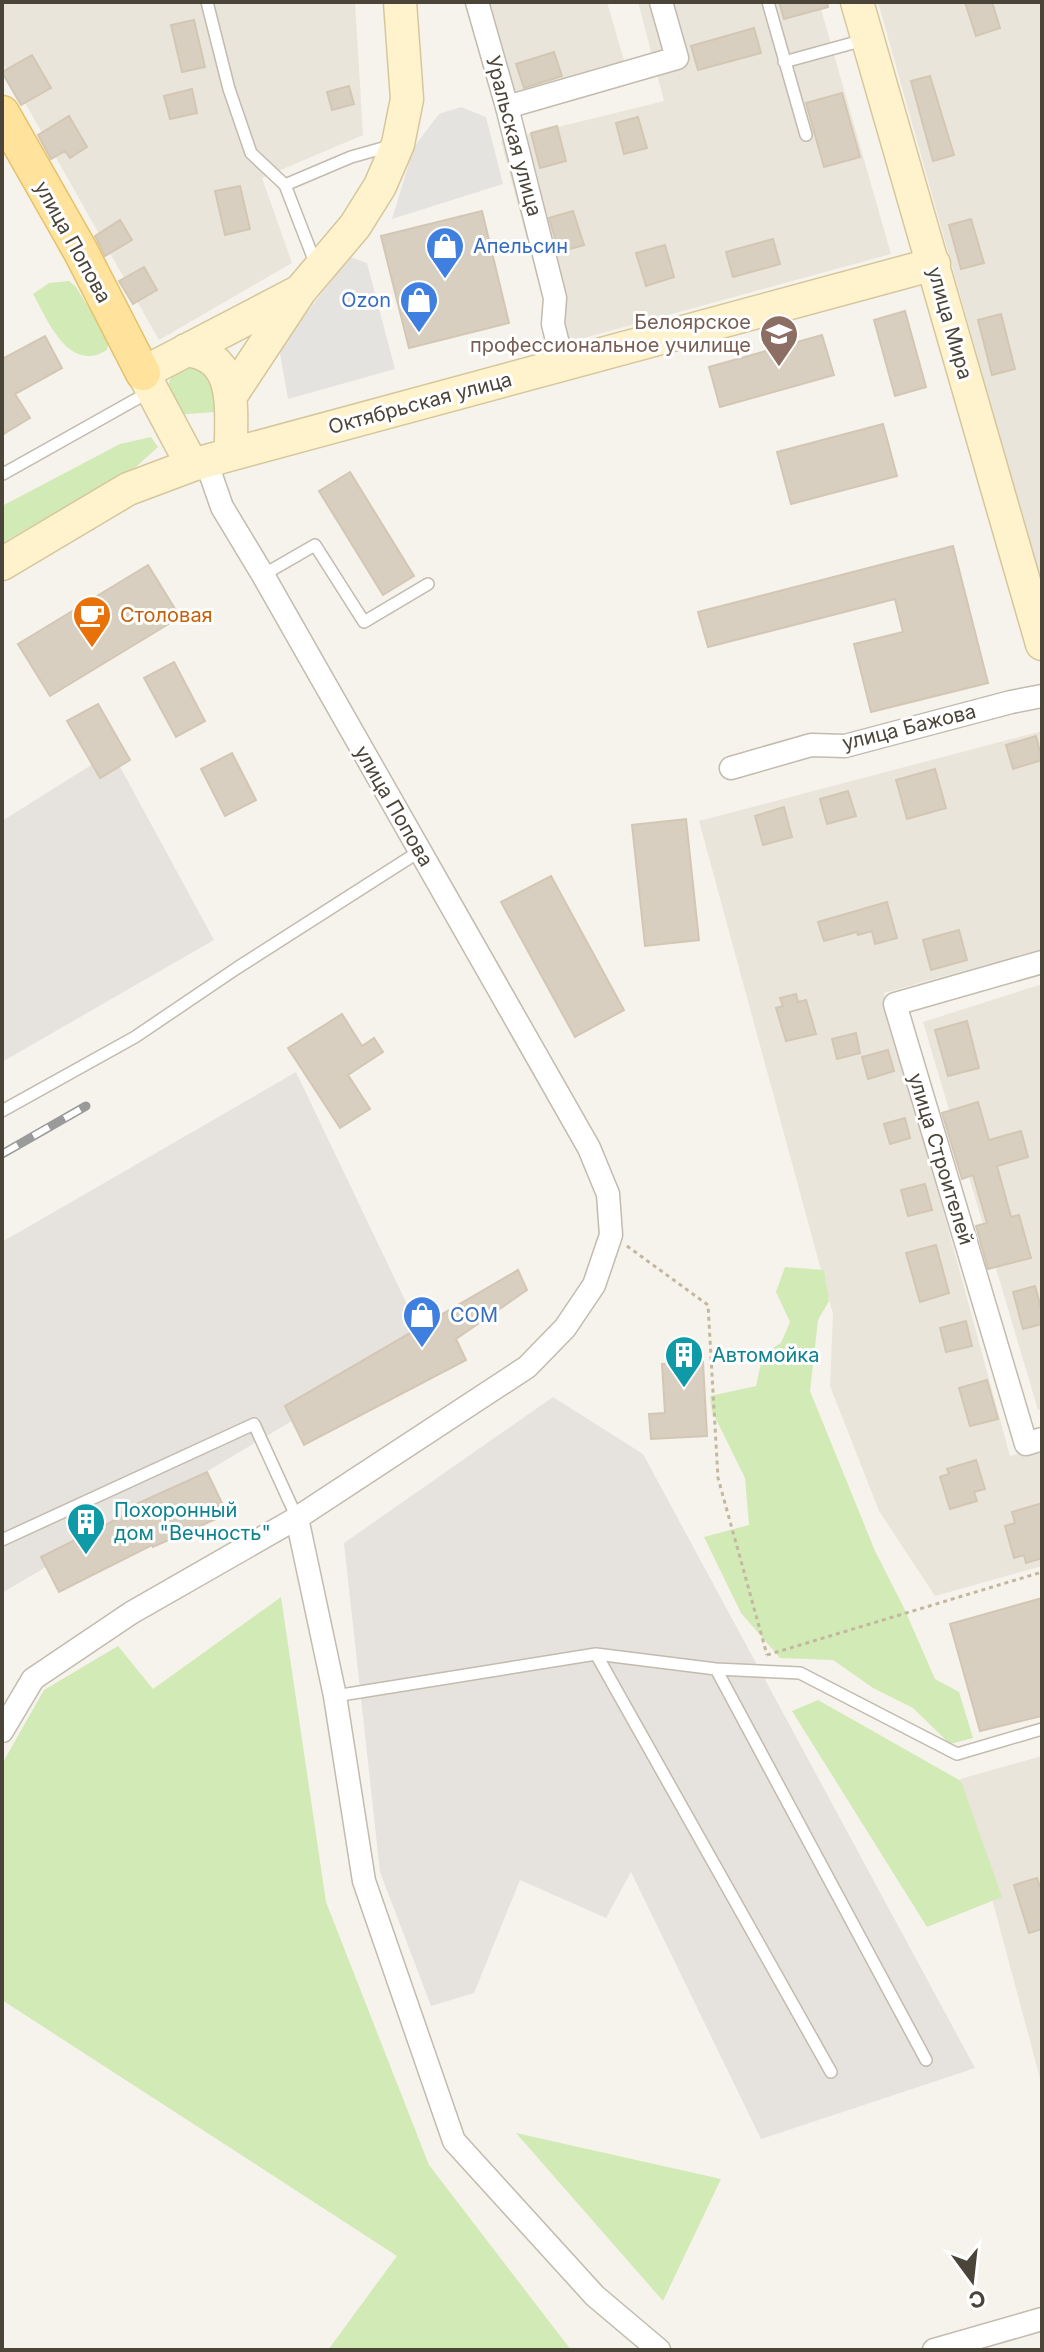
<svg xmlns="http://www.w3.org/2000/svg" width="1044" height="2352" font-family="Inter,sans-serif">
<style>
.residential{fill:#eae5da}
.industrial{fill:#e6e2dd}
.green{fill:#d2eab5}
.parking{fill:#e5e3e0}
.building{fill:#d8cfc1;stroke:#d3c7b4;stroke-width:2}
.lines{fill:none;stroke-linecap:round;stroke-linejoin:round}
.lane-casing{stroke:#c2bbae;stroke-width:14}
.street-casing{stroke:#c2bbae;stroke-width:25}
.secondary-casing{stroke:#d6c79b;stroke-width:35}
.primary-casing{stroke:#e6c16a;stroke-width:37}
.path{stroke:#c4b79f;stroke-width:3;stroke-dasharray:4 4;stroke-linecap:butt}
.lane{stroke:#fff;stroke-width:11}
.street{stroke:#fff;stroke-width:22}
.secondary{stroke:#fff3cd;stroke-width:32}
.primary{stroke:#ffe39c;stroke-width:34}
.rail-casing{stroke:#9a9a9a;stroke-width:9}
.rail{stroke:#fff;stroke-width:6;stroke-dasharray:18;stroke-linecap:butt}
.labels{text-anchor:middle;dominant-baseline:central;stroke-width:6;stroke-linejoin:round;paint-order:stroke}
.street-label{font-size:20px;fill:#4b4439;stroke:#fff}
.shop-label{font-size:20px;fill:#366cbe;stroke:#fff;text-anchor:start}
.education-label{font-size:20px;fill:#785e54;stroke:#fff;text-anchor:end}
.food-label{font-size:20px;fill:#c56008;stroke:#fff;text-anchor:start}
.culture-label{font-size:20px;fill:#0d838f;stroke:#fff;text-anchor:start}
</style>
<rect width="100%" height="100%" fill="#f6f3ec"/>
<path class="residential" d="M2 2H355L363 135 262 178 292 263 159 340 2 62Z
M487 2H607L628 74 512 100Z
M638 2H819L891 254 555 346 501 141 664 101Z
M878 2H1042V587Z
M1042 731V949L884 993 1010 1456 1042 1448V1566L935 1596 879 1511 830 1386 833 1314 699 821Z
M1042 984V1409L1038 1410 923 1022Z
M1042 1756V2086L960 1779Z"/>
<path class="industrial" d="M112 752 214 940 2 1062V821Z
M296 1072 425 1342 2 1593V1242Z
M553 1397 643 1454 975 2068 761 2139 631 1872 606 1918 520 1880 474 1993 431 2006 380 1872 344 1543Z"/>
<path class="green" d="M69 281 76 287 109 341 107 350C69 374 48 321 33 294L49 283Z
M197 367 209 375 216 401 214 412 175 415C165 387 162 372 197 367Z
M151 437 158 447 137 466 2 543V506L120 444Z
M785 1267 824 1270 829 1301 818 1320 810 1391 875 1551 904 1608 935 1679 959 1692 973 1738 950 1744 913 1708 873 1688 833 1660 780 1658 741 1613 704 1537 749 1525 745 1478 712 1411 710 1396 756 1386 763 1354 781 1343 790 1322 776 1292Z
M281 1597 326 1902 429 2165 571 2350H328L397 2256 2 2000V1764L44 1690 118 1646 153 1689Z
M818 1700 961 1781 1002 1897 927 1927 792 1711Z
M516 2133 721 2179 663 2301Z"/>
<path class="parking" d="M461 107 486 117 503 184 392 219 414 147 439 114Z
M350 257 367 263 395 369 288 399 279 348Z"/>
<path class="building" d="M779 2H827L828 7 784 19Z
M965 2H992L1000 28 976 36Z
M194 20 205 67 182 72 171 25Z
M754 28 761 53 698 70 691 46Z
M554 52 562 76 524 88 516 64Z
M32 55 51 88 21 105 2 72Z
M930 76 954 155 933 161 911 81Z
M349 86 354 104 332 110 327 92Z
M192 89 197 113 170 119 164 96Z
M842 93 860 157 824 167 806 103Z
M69 116 87 147 70 158 65 151 51 159 38 135Z
M638 117 647 148 624 154 616 123Z
M557 126 566 161 540 168 531 133Z
M240 186 250 229 225 235 215 191Z
M482 211 509 323 409 348 381 236Z
M573 211 584 245 559 252 549 218Z
M971 219 984 263 961 269 949 225Z
M120 220 132 240 105 256 95 236Z
M773 239 780 264 733 277 726 252Z
M665 245 674 277 646 286 636 253Z
M144 267 157 290 133 304 119 281Z
M905 311 926 387 895 396 874 320Z
M1001 314 1015 369 992 375 978 320Z
M822 335 834 375 720 407 709 367Z
M45 336 62 368 15 394 30 418 2 435V359Z
M883 424 897 476 791 504 777 452Z
M350 472 414 576 383 595 319 491Z
M953 546 988 683 871 712 854 644 903 632 895 599 708 647 698 612Z
M148 565 180 617 50 696 18 644Z
M174 662 205 721 176 737 144 678Z
M98 704 130 760 100 778 67 721Z
M1036 736 1042 760 1013 769 1006 745Z
M232 753 256 800 225 816 201 769Z
M935 769 946 808 907 819 896 780Z
M848 791 856 816 827 824 820 799Z
M784 807 792 837 763 845 755 816Z
M686 819 699 940 645 946 632 825Z
M551 876 624 1010 575 1037 501 902Z
M887 902 897 938 875 944 872 931 858 935 857 932 824 941 818 922Z
M959 930 967 960 931 970 923 940Z
M796 994 798 1002 806 1000 816 1034 786 1041 776 1008 783 1006 780 998Z
M342 1014 362 1046 374 1038 383 1052 348 1075 370 1109 340 1128 288 1048Z
M967 1021 979 1068 948 1076 935 1030Z
M856 1033 860 1053 837 1059 832 1039Z
M888 1050 894 1071 868 1079 862 1057Z
M978 1102 989 1140 1021 1131 1028 1157 997 1166 1011 1217 1019 1215 1031 1258 988 1269 976 1226 987 1223 973 1175 962 1179 942 1113Z
M905 1118 910 1138 890 1144 884 1124Z
M925 1184 932 1210 908 1216 901 1190Z
M936 1245 949 1293 920 1302 906 1253Z
M518 1270 527 1290 456 1339 466 1360 304 1445 285 1406Z
M1035 1286 1042 1312V1324L1023 1329 1013 1292Z
M966 1321 972 1346 946 1352 940 1328Z
M703 1362 707 1436 651 1439 649 1414 665 1413 662 1364Z
M987 1380 998 1419 970 1426 959 1388Z
M976 1460 985 1489 974 1492 977 1501 950 1509 940 1477 949 1474 947 1469Z
M207 1472 222 1503 225 1515 153 1547 152 1545 59 1592 41 1557 133 1511 130 1507Z
M1042 1503V1558L1026 1563 1024 1555 1014 1558 1005 1526 1015 1523 1012 1512Z
M1042 1598V1716L980 1731 950 1624Z
M1037 1878 1042 1894V1929L1029 1933 1014 1885Z"/>
<g class="lines">
<g class="lane-casing">
<path id="lane" d="M207 2 229 89 251 153 285 185
M768 2 806 135
M784 62 864 40
M316 265 285 185 351 157 390 146
M3 474 149 392
M263 575 315 545 364 622 428 584
M2 1111 135 1037 237 968 420 851
M2 1540 254 1424 297 1518
M596 1654 831 2072
M716 1669 926 2060
M335 1696 596 1654 716 1669 800 1673 957 1754 1042 1729"/>
</g>
<g class="street-casing">
<path id="street" d="M477 2 507 107 555 298 553 324 563 364
M507 107 677 58 661 2
M731 768 811 745 845 746 1011 702 1042 696
M1042 962 895 1004 1026 1444 1042 1439
M297 1518 335 1696 364 1881 454 2141 595 2296 659 2350
M2 1731 33 1679 131 1613 297 1518 527 1367 565 1328 594 1285 611 1235 608 1194 589 1148 263 575 222 507 206 461
M934 2350 1042 2319"/>
</g>
<g class="secondary-casing">
<path id="secondary" d="M857 2 1042 644
M300 291 143 373 192 465 934 264
M186 350C241 356 230 413 231 454
M230 397 300 291 355 226 380 186 398 144 407 99 400 2
M2 564 128 489 192 465"/>
</g>
<g class="primary-casing">
<path id="primary" d="M2 113 81 252 143 373"/>
</g>
<path class="path" d="M627 1246 708 1305 718 1478 767 1655
M767 1655 1042 1572"/>
<use href="#lane" class="lane"/>
<use href="#street" class="street"/>
<use href="#secondary" class="secondary"/>
<use href="#primary" class="primary"/>
<g class="rail-casing">
<path id="rail" d="M2 1154 86 1106"/>
</g>
<use href="#rail" class="rail"/>
</g>
<defs>
<g id="shop-pin" transform="scale(2)"><path d="M0 17L-7.5 6A9.5 9.5 0 1 1 7.5 6Z" fill="#3f7fe0" stroke="#fff"/><path d="M-5-2.5h2.3a2.7 3.5 0 0 1 5.4 0H5L5.5 6h-11ZM-1.5-2.5h3a1.5 2.3 0 0 0-3 0Z" fill="#fff"/></g>
<g id="university-pin" transform="scale(2)"><path d="M0 17L-7.5 6A9.5 9.5 0 1 1 7.5 6Z" fill="#8d6e63" stroke="#fff"/><path d="M0-5L7-2L0 1L-7-2ZM-4 1L0 2.5L4 1V4Q0 6-4 4Z" fill="#fff"/></g>
<g id="cafe-pin" transform="scale(2)"><path d="M0 17L-7.5 6A9.5 9.5 0 1 1 7.5 6Z" fill="#e8710a" stroke="#fff"/><path d="M-5.5-4.5H6V0H3Q3 3.5 0 3.5H-2.5Q-5.5 3.5-5.5 0ZM3-3.2v2h1.7v-2ZM-6 4.5H4V6H-6Z" fill="#fff"/></g>
<g id="building-pin" transform="scale(2)"><path d="M0 17L-7.5 6A9.5 9.5 0 1 1 7.5 6Z" fill="#0f9aa8" stroke="#fff"/><path d="M-4-6H4V6H1V3H-1V6H-4ZM-2.5-4.3h1.7v1.8h-1.7ZM.8-4.3h1.7v1.8H.8ZM-2.5-1h1.7V.8h-1.7ZM.8-1h1.7V.8H.8Z" fill="#fff"/></g>
</defs>
<g fill-rule="evenodd">
<use href="#shop-pin" x="445" y="246"/>
<use href="#shop-pin" x="419" y="300"/>
<use href="#university-pin" x="779" y="334"/>
<use href="#cafe-pin" x="92" y="615"/>
<use href="#shop-pin" x="422" y="1315"/>
<use href="#building-pin" x="684" y="1355"/>
<use href="#building-pin" x="86" y="1522"/>
</g>
<g class="labels">
<g class="street-label">
<text transform="translate(514 136) rotate(75)">Уральская улица</text>
<text transform="translate(73 242) rotate(61)">улица Попова</text>
<text transform="translate(950 323) rotate(74)">улица Мира</text>
<text transform="translate(420 403) rotate(-15)">Октябрьская улица</text>
<text transform="translate(909 727) rotate(-14)">улица Бажова</text>
<text transform="translate(394 806) rotate(60)">улица Попова</text>
<text transform="translate(941 1159) rotate(73)">улица Строителей</text>
</g>
<g class="shop-label">
<text x="473" y="246">Апельсин</text>
<text x="391" y="300" text-anchor="end">Ozon</text>
<text x="450" y="1315">СОМ</text>
</g>
<g class="education-label">
<text x="751" y="322">Белоярское<tspan x="751" dy="23">профессиональное училище</tspan></text>
</g>
<g class="food-label">
<text x="120" y="615">Столовая</text>
</g>
<g class="culture-label">
<text x="712" y="1355">Автомойка</text>
<text x="114" y="1510">Похоронный<tspan x="114" dy="23">дом "Вечность"</tspan></text>
</g>
</g>
<rect width="1044" height="2352" fill="none" stroke="#4b4439" stroke-width="8"/>
<g transform="translate(972 2280) rotate(165)" stroke="#ffffff" stroke-width="6" paint-order="stroke">
<path d="M0-6L14 30L0 20L-14 30Z" fill="#4b4439"/>
<text y="-12" font-size="22" font-weight="bold" text-anchor="middle" fill="#4b4439">С</text>
</g>
</svg>
